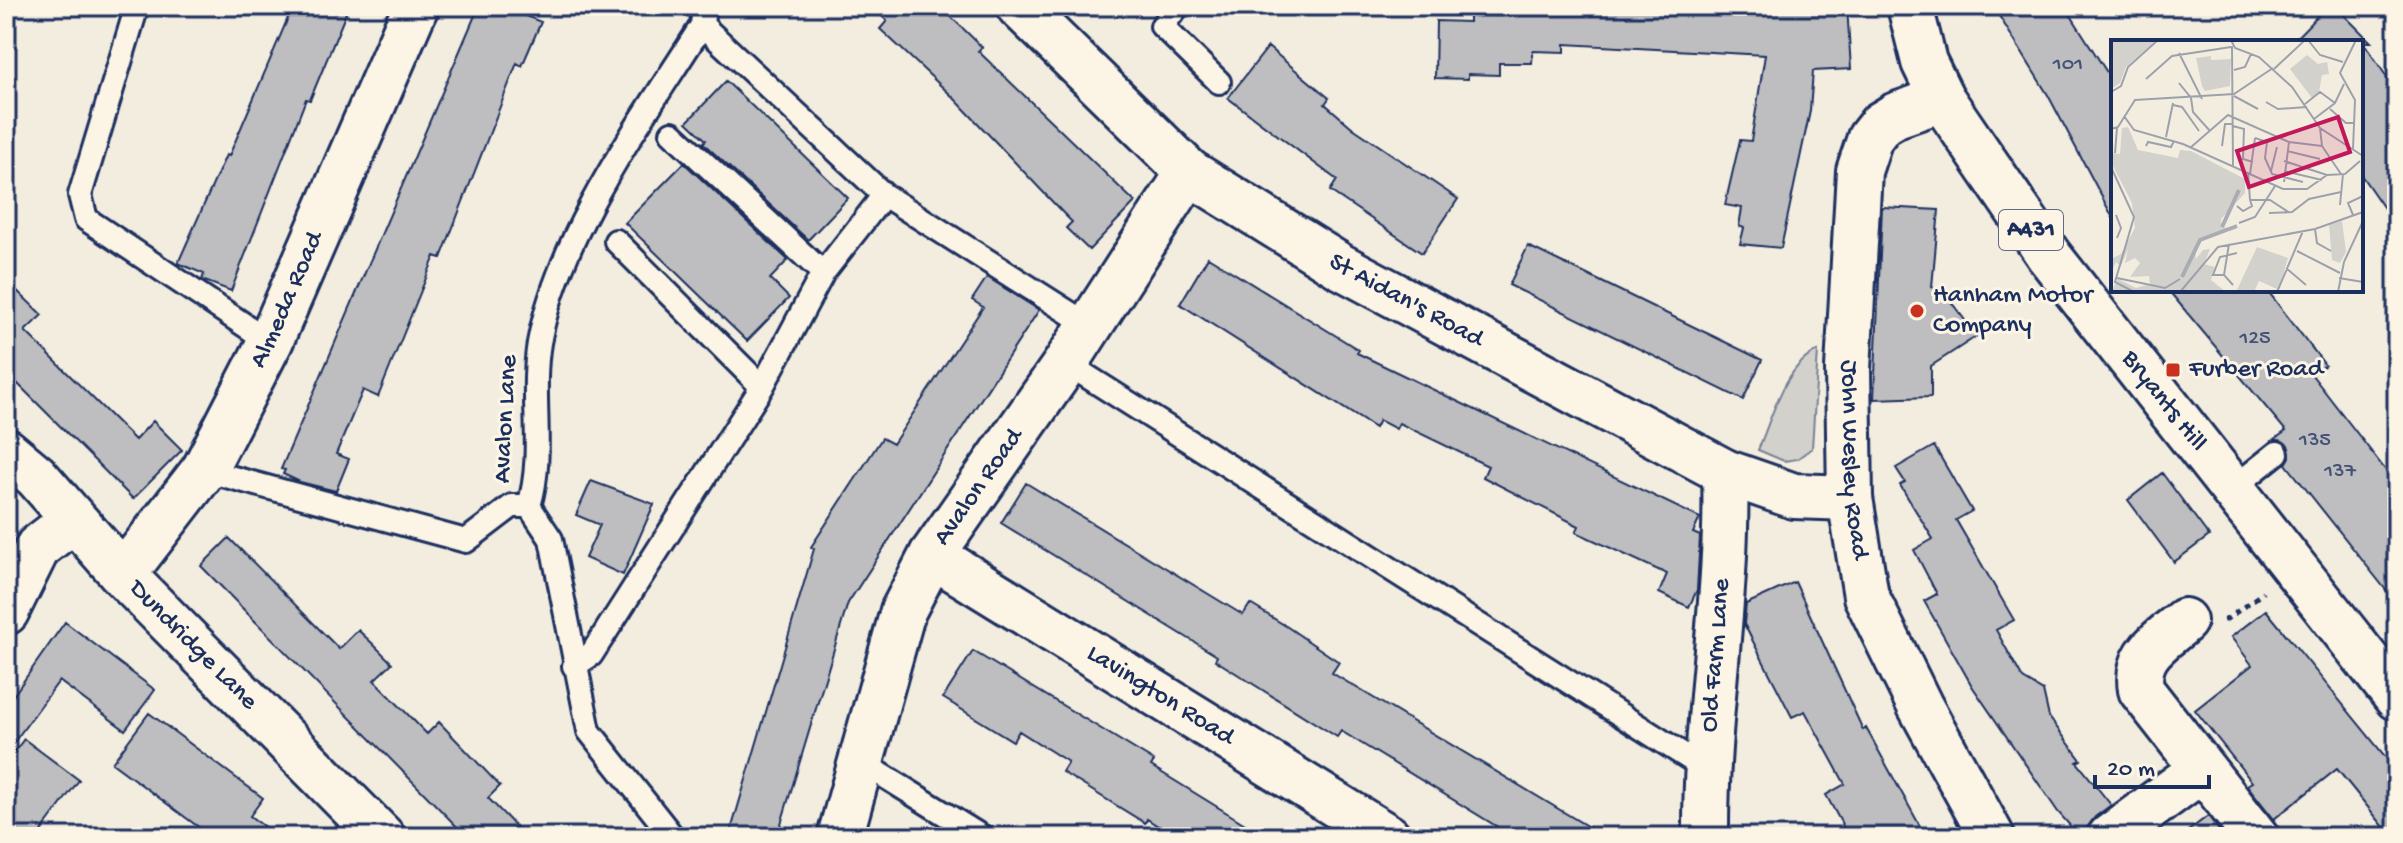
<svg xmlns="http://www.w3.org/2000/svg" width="2403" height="843" font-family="'Gochi Hand',sans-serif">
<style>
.green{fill:#d3d1cc;stroke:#778095;stroke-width:2}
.building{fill:#bebec0;stroke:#1b2f5e;stroke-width:2}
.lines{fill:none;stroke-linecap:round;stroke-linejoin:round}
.service-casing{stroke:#1b2f5e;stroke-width:28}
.minor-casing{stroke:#1b2f5e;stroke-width:50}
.primary-casing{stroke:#1b2f5e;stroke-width:50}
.path{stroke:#1b2f5e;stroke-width:5;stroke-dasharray:6 6;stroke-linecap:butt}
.service{stroke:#fcf5e5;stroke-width:22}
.minor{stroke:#fcf5e5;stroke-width:44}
.primary{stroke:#fcf5e5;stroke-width:44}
.poi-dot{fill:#c8321e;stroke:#fcf5e5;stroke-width:3}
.labels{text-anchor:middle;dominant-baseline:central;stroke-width:6;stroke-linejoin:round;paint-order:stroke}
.number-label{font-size:22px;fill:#445376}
.shield{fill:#fcf5e5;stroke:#5e6a86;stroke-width:2}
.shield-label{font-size:24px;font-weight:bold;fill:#1b2f5e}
.poi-label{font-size:26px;fill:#1b2f5e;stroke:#fcf5e5;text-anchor:start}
.street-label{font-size:26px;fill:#1b2f5e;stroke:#fcf5e5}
.inset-river{fill:none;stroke:#a9acb3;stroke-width:4}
.inset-road{fill:none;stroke:#9da1ac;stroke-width:2}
.view{fill:#c2185b;fill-opacity:0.15;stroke:#c2185b;stroke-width:4}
.inset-edge{fill:none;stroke:#1b2f5e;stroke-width:4}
</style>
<rect width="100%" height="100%" fill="#f3ede0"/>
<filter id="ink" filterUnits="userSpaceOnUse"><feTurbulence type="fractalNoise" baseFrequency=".0125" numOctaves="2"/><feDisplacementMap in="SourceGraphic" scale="16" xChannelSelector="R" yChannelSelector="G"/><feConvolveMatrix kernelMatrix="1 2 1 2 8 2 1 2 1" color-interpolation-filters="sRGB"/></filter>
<g filter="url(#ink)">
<path class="green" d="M1818 351 1812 448 1797 459 1784 461 1758 450C1772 418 1784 365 1818 351Z"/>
<path class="building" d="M293 6H349L310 100 306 99 231 291 202 280 204 274 178 263 226 155 229 156Z
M479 6H527L523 15 541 22 522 66 517 63 441 258 435 256 378 397 363 390 336 454 349 459 336 491 300 482 283 474 285 470 281 469Z
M871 6H940L982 47 978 51 1135 202 1089 250 1066 228 1072 222 1063 213 953 97 880 29 887 21Z
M1500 6H1847L1851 69 1813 71 1810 111 1781 248 1740 244 1744 228 1739 226 1742 208 1725 205 1740 140 1751 141 1765 55 1565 44V52L1533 51 1532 63H1499V75L1468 74V79L1435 78 1436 21 1469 22V15L1500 16Z
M1993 6H2033L2037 13 2050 6H2065L2113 82V218L2048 95Z
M2327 6H2335L2371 42H2364L2397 93V227L2361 175V42H2292Z
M1268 47 1329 98 1325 104 1353 128 1458 199 1422 253 1330 191 1337 180 1228 98Z
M726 81 848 198 808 240 703 143 706 140 687 122Z
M684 163 788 260 770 279 789 298 747 341 625 223Z
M1882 207 1939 210 1932 287 1945 294 1977 336 1931 366V397L1874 399Z
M1528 246 1762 360 1743 400 1509 285Z
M1208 257 1359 350 1357 353 1700 518 1693 533 1700 536 1697 590 1689 607 1659 593 1667 574 1576 532 1579 526 1483 477 1488 466 1399 423 1396 429 1379 420 1375 428 1180 304Z
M987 277 1039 310 848 603 777 837H729L814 549 811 547 882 438 893 444 983 307 972 300Z
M6 280 42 315 25 331 135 440 153 421 182 450 133 499 6 372Z
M2168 290H2267L2325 365 2312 375 2397 485V604L2286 464 2290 457 2288 445 2275 439 2286 431Z
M1934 446 1972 511 1956 520 2014 620 1996 630 2023 679 2043 691 2049 717 2081 760 2077 762 2111 805 2095 817 2080 837 2058 812 1972 686 1924 601 1937 594 1914 550 1933 539 1900 485 1905 482 1896 468Z
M2162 473 2209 536 2174 562 2128 500Z
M591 481 654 504 623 575 585 558 600 525 576 515Z
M1026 483 1243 615 1250 604 1286 626 1339 662 1332 673 1605 837H1514L1341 731 1337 737 1215 660 1217 656 1001 523Z
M229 538 339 649 358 630 373 644 392 663 374 680 427 734 439 722 500 786 488 798 526 837H467L201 566Z
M1795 582 1863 730 1866 728 1926 837H1849L1826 795 1845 784 1805 711 1792 717 1744 624 1746 604Z
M2266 610 2397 771V837H2392L2337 769 2274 819 2247 785 2252 782 2195 710 2252 665 2231 637Z
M65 622 155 690 125 730 59 681 6 753V706Z
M973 651 1154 761 1151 766 1266 837H1175L1147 819 1145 823 1062 772 1068 762 1019 731 1013 741 943 698Z
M149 713 263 798 250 816 278 837H212L112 763Z
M24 739 79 780 37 837H6V763Z
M2208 816 2224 837H2180Z"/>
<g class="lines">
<g class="service-casing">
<path id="service" d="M137 6 80 195 86 219 270 342
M1178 6 1162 26 1219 82
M702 25 884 195 1090 326
M672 133 823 273
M616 241 762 387
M1066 363 1706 769
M204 470 466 541 512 506H529
M2232 489 2277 453
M574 666 591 655 762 387 823 273 884 195
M863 763 982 837
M673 837 589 731 551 539 529 506C545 453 530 397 539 343 559 233 643 119 702 25L704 6"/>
</g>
<g class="minor-casing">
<g id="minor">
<path id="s1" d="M1019 6 1189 172 1340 266 1725 472 1794 496 1850 498"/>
<path id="s2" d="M1942 99 1896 115 1881 124 1870 138 1859 171 1848 369 1850 498 1866 596 1920 706 1992 837"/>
<path id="s3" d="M6 451 36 476 123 575 382 837"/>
<path id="s4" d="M932 555 1388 837"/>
<path id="s5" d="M123 575 204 470 270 342 416 6"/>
<path d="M6 612 38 547 73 520"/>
<path d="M2184 621C2159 643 2135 654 2141 690L2256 837"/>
<path id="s6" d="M840 837 903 611 932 555 1066 363 1189 172"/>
<path id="s7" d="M1706 837C1705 715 1729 594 1725 472"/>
<path d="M2110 837 2201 770"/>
</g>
</g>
<g class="primary-casing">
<g id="primary">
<path id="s8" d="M1910 6 1924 62 1942 99 2049 256 2397 698"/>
</g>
</g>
<path class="path" d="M2224 621 2264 592"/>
<use href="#service" class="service"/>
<use href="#minor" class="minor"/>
<use href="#primary" class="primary"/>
</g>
</g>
<g class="poi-dot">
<circle cx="1917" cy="311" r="8"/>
<rect x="2165" y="362" width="16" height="16" rx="4"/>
</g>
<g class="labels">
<g class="number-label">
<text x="2068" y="65">101</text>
<text x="2255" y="339">125</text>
<text x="2315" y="441">135</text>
<text x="2340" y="472">137</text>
</g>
<rect class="shield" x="1999" y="210" width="64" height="40" rx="6"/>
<g class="shield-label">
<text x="2031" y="230">A431</text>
</g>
<g class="poi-label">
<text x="1933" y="296">Hanham Motor<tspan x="1933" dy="30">Company</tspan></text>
<text x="2189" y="370">Furber Road</text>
</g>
<g class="street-label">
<text stroke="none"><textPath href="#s5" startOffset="322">Almeda Road</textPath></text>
<text stroke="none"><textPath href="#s1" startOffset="490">St Aidan's Road</textPath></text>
<text stroke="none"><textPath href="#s8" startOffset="474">Bryants Hill</textPath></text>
<text transform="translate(507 419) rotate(-87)">Avalon Lane</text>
<text stroke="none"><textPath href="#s2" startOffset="408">John Wesley Road</textPath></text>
<text stroke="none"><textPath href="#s6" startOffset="380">Avalon Road</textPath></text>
<text stroke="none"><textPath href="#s3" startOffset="270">Dundridge Lane</textPath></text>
<text stroke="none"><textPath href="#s7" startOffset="182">Old Farm Lane</textPath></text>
<text stroke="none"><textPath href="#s4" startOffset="268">Lavington Road</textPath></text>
</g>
</g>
<g transform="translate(2111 40)">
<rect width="252" height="252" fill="#f3ede0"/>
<path d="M0 0H46L15 27 9 43 0 49ZM196 15 207 24 216 22 218 34 211 35 208 52 201 58 179 29ZM100 16V20L120 19 119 46 94 51 91 46 85 18ZM17 87 27 110 67 118 69 110 80 111 134 139V153L110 179 111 187 125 189 94 197 84 209 85 219 92 210 99 209 93 224 104 227 100 240 115 252H0L7 239 25 248 39 244 38 236 19 237 29 223 24 218 14 223 17 209 10 226 5 222 0 232V219L10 214 24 188 21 163 0 122V113L9 114 11 88ZM231 181 235 212 229 223 221 220 218 185ZM146 207 177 218 171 238 166 249 148 241 143 252H125Z" fill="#d3d1cc"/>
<path class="inset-river" d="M111 187 128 150M71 237 89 200 126 186"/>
<path class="inset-road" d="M120 0 124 8 148 17 181 47 209 88 252 116M197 0 209 15 232 22M121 6 122 127M68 13 91 59M163 29 194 0M123 30 134 27 140 14M35 39 61 16 120 7M68 43 80 58 82 72 99 91M0 52 10 46 17 27 47 0M123 56 147 69M155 62 167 69 196 67M194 64 209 52 224 63M62 65 71 67 88 91M219 69 235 83H243M13 76 23 90 72 104 172 149H196L216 135 234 134 249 121M203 79 224 63 233 44M122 86 133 89 132 119 142 122M209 88 211 106 230 134M0 89 7 87 24 60 123 54 162 28M55 97 62 63M144 98 156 102 154 118 161 134 192 142M35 106 37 102 60 107 63 101M111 106 114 84H122M79 108 117 75 178 102 211 106M242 109 244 60 229 33 245 0M176 111 209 119M4 113 6 88M173 121 216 135M0 127 23 177 4 242 23 252M160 131 166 107M173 131 211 140M137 132 139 160M139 134 144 98M173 142 178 102M139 160H159L179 173M229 165 232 134M126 166 132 171 141 166 139 160M158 173 181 172 198 159 230 152M5 175 10 188 6 198M242 175 237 163 252 156M128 183 144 177 164 146M204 189 206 203 220 211M118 204 113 235 122 245M186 211 229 233M175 228 195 245M113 235H102L109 217 126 213M6 238 54 248 69 239M228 238 252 242M69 252 107 207 204 189 252 172M166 252 192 191M227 252 233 222 252 181"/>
<path class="view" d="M227 77 239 112 138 147 126 111Z"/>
<rect width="252" height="252" class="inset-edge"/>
</g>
<rect width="2403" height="843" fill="none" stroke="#fcf5e5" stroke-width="32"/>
<rect x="16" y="16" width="2371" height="811" fill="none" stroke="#1b2f5e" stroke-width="3" filter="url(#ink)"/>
<path d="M2095 775v12h114v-12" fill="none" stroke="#1b2f5e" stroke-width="4"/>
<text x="2107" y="775" font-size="24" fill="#1b2f5e" stroke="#fcf5e5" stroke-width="6" paint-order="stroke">20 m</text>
</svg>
